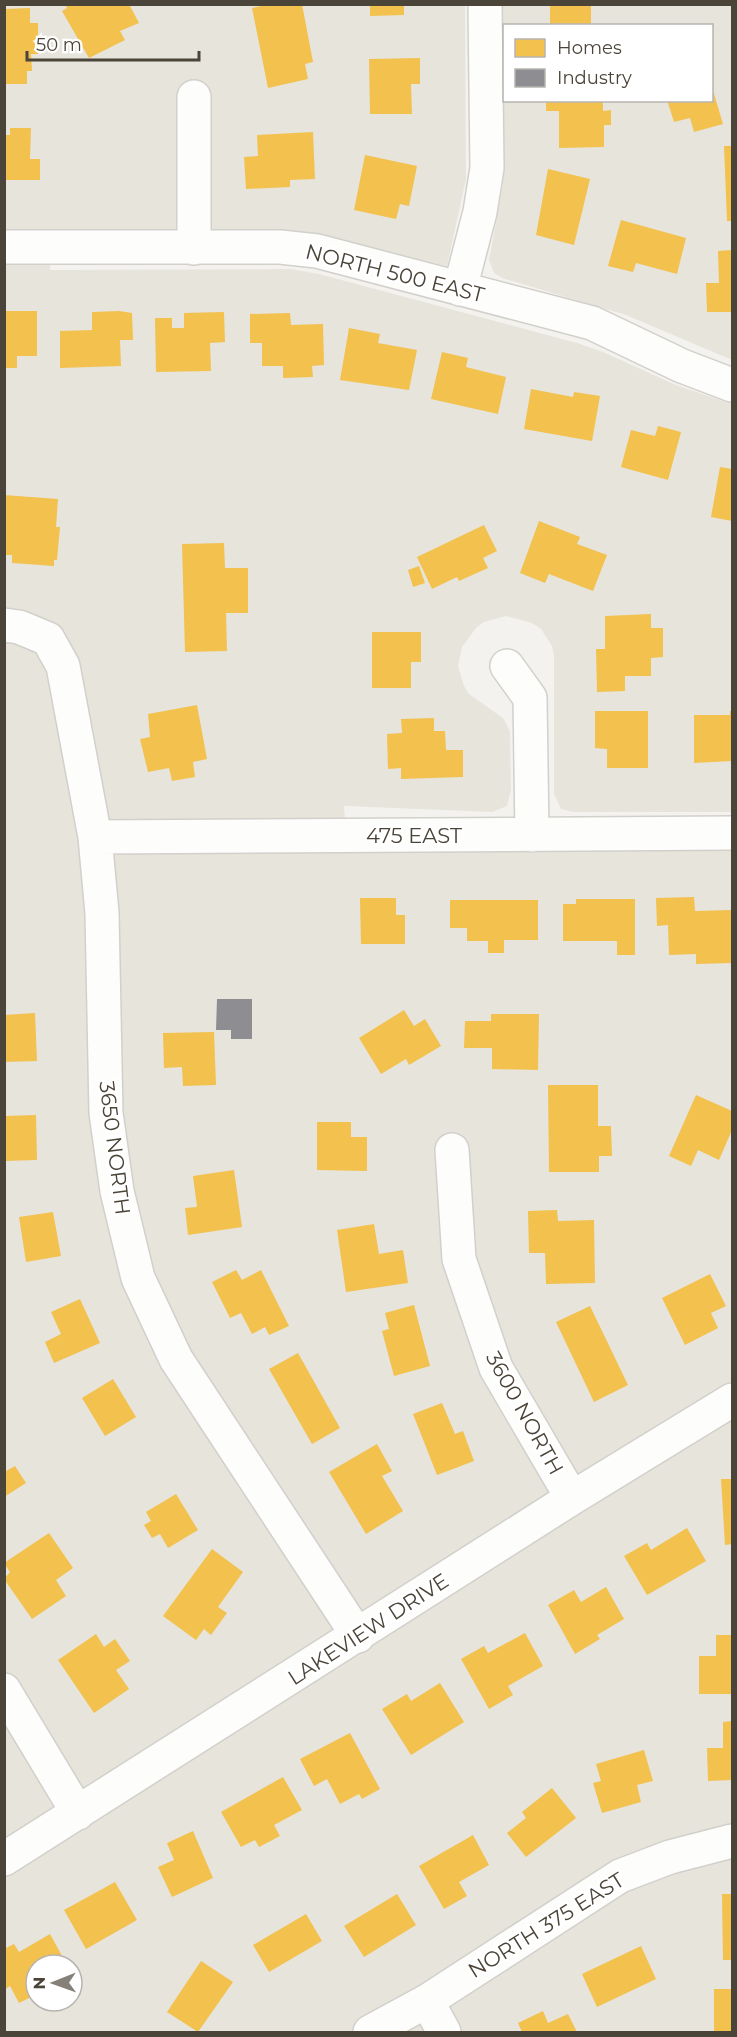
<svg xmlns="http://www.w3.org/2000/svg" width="737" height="2037" font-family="Montserrat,sans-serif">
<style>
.residential{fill:#e7e4dc;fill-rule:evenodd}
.homes{fill:#f2c14e}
.industry{fill:#8d8d92}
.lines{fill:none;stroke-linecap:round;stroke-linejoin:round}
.minor-casing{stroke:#d2d0cb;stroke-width:36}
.minor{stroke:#fdfdfc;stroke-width:33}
.labels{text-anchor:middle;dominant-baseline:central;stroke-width:6;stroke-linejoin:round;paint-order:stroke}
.street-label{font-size:21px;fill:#4b4439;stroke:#fff}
</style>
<rect width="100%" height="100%" fill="#f4f2ee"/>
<path class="residential" d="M5 5H465L466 179 447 266 288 230 151 232 51 229 50 270 291 269 319 274 577 343 603 352 676 385 732 404V812H573L561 809 554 794V656L552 646 541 629 532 623 506 616 484 622 476 628 462 647 458 666 464 686 469 694 503 718 510 731 511 790 507 806 492 812 344 806 347 846 732 848V2032H5ZM36 1965H72V2001H36Z
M503 5H732V360L626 315 502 278 494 273 489 260 503 185ZM504 26H712V100H504Z"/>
<path class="homes" d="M65 4H129L139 23 120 31 125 40 89 58 62 11 67 8Z
M271 4H302L313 62 305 64 308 79 268 88 252 8Z
M370 4H404V15L370 16Z
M550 5H591V26H550Z
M30 8V23H38V54H31L32 71H27V84H5V9Z
M420 58V84H411L412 114H370L369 59Z
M712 87 723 124 694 132 690 118 674 122 667 100H712Z
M546 100H603V111L611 110V125H604V147L559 148V111H546Z
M10 128H31L30 159H40V180H4V135H10Z
M313 132 315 179 290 180V187L246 189 244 157 258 156 257 135Z
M724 146H732V221H727Z
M365 155 417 166 409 206 400 204 396 219 354 210Z
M548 169 590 179 574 245 536 235Z
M621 220 686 238 677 274 636 263 633 272 608 266Z
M732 250V312H707L706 283H719L718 251Z
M4 311H37V356H17V368H4Z
M119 311 132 313 133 340H120L121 366 60 368V331L92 330V312Z
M224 312 225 342 210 343 211 371 156 372 155 318H172V328H184V313Z
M290 313 291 325 323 324 324 365 312 366 313 377 283 378V366H262V343H250V314Z
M349 328 380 334 378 343 417 350 409 390 340 380Z
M442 352 468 358 466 367 506 377 498 414 431 399Z
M531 389 573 397 574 392 600 396 592 441 524 429Z
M658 426 681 432 668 480 621 467 631 430 655 436Z
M720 467 732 469V521L711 517Z
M4 495 58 499 56 527H60L57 560H54V566L12 563V555H4Z
M539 521 580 537 577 544 607 555 593 591 549 574 545 583 520 573Z
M484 525 497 551 483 558 488 568 459 581 457 577 432 589 417 557Z
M224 543 225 568H248V613H226L227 651 185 652 182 544Z
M419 566 425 583 413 587 408 570Z
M651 614V628H663V657L651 658V676H625V691L597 692 596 649H605V616Z
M372 632H421V662H411V688H372Z
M197 705 207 759 193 762 195 777 172 781 169 768 148 772 140 739 150 737 148 714Z
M595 711H648V768H607V749L595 748Z
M730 711H732V761L694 763V715H730Z
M434 718V731H445L446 750H463V777L401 779V768L388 769 387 734 402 733 401 719Z
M694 897 695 911 731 910 732 963 696 964V954L669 955 668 925 657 926 656 898Z
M360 898H396V915H405V944H361Z
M576 899H635V955H617V941H563V904H576Z
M450 900H538V940H504V953H488V941H467V928H450Z
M404 1010 414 1026 425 1019 441 1046 409 1065 406 1059 381 1074 359 1038Z
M35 1013 37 1061 4 1062V1015Z
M491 1014H539L538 1070 492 1069V1048H464L465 1021H491Z
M214 1032 216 1085 183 1086 182 1067 164 1068 163 1033Z
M548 1085H598V1126H611L612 1156H599V1172H549Z
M696 1095 732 1111V1130L719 1160 698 1150 691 1166 669 1156Z
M36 1115 37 1160 4 1161V1116Z
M317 1122H351V1137H367V1171L317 1170Z
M234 1170 242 1227 188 1235 185 1208 197 1207 193 1176Z
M557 1210 558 1221 594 1220 595 1283 546 1284 545 1253H529L528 1211Z
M53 1212 61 1256 26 1262 19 1217Z
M374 1224 379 1254 403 1250 408 1283 346 1292 337 1230Z
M236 1270 242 1280 261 1270 289 1326 269 1335 265 1327 252 1334 241 1313 230 1318 212 1282Z
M710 1274 726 1306 711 1313 718 1328 685 1345 662 1298Z
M80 1299 100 1343 54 1363 45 1342 61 1334 51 1312Z
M414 1305 430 1366 394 1376 382 1331 389 1329 385 1313Z
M590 1306 628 1385 594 1402 556 1322Z
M298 1353 340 1428 312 1444 269 1369Z
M113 1379 136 1417 105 1436 82 1398Z
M442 1403 455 1434 463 1431 474 1461 437 1475 413 1414Z
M377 1444 392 1471 382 1476 403 1511 366 1534 329 1472Z
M15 1466 26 1483 4 1497V1468L6 1471Z
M721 1479H732V1544L725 1545Z
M176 1494 198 1530 168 1548 160 1534 152 1538 144 1525 151 1521 146 1512Z
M687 1528 706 1561 647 1595 624 1556 647 1543 651 1550Z
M49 1533 73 1568 56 1580 66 1596 32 1619 4 1579 10 1572 4 1563Z
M212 1549 243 1572 218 1607 227 1613 211 1635 204 1629 196 1640 163 1616Z
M606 1587 624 1619 597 1635 600 1639 575 1654 548 1605 574 1590 581 1602Z
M525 1633 543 1666 508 1686 513 1695 489 1709 461 1659 484 1646 488 1653Z
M96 1634 104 1647 115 1639 130 1661 116 1670 129 1689 94 1713 58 1660Z
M716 1635H732V1694H699V1656H716Z
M440 1683 464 1722 411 1755 382 1709 407 1694 411 1701Z
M732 1721V1780L708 1781 707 1748H723V1722Z
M350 1733 380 1789 362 1799 359 1794 340 1804 327 1779 314 1786 300 1759Z
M644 1750 653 1781 637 1785 641 1802 602 1813 593 1783 601 1781 596 1764Z
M283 1777 302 1810 274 1825 280 1836 259 1847 255 1840 241 1847 221 1812Z
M552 1788 576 1818 526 1857 507 1833 526 1818 522 1812Z
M193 1831 213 1878 172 1897 158 1867 174 1860 167 1843Z
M473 1835 489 1865 459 1882 467 1896 444 1909 419 1866Z
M115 1882 137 1920 86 1949 64 1910Z
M397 1894 416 1925 364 1957 344 1926Z
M722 1894H732V1960H723Z
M306 1914 322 1941 269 1972 253 1945Z
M50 1934 67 1965H36V2001H41L35 2004 31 1997 19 2003 10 1986 4 1990V1949L14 1944 19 1952Z
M641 1946 656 1979 597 2007 582 1974Z
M201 1961 233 1982 198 2032 167 2012Z
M714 1989H732V2032H714Z
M543 2011 548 2023 568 2014 577 2032H522L518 2023Z"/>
<path class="industry" d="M217 999H252V1039H231V1030H216Z"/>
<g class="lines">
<g class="minor-casing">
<path id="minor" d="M194 97V248
M4 247H280L317 251 592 323 682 366 732 385
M460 289 480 212 487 168 485 4
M4 625 19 627 48 639 63 666 95 837 102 913 106 1113 117 1191 138 1278 176 1359 358 1636
M507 666 530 698 532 835
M95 837 732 833
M452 1150 459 1259 496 1368 572 1498
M4 1690 78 1813
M4 1859 572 1498 732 1400
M427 2001 444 2032
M370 2032 427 2001 620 1876 670 1857 732 1841"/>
</g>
<use href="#minor" class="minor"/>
</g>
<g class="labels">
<g class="street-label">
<text transform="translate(395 273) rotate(14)">NORTH 500 EAST</text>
<text x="414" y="835">475 EAST</text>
<text transform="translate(115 1148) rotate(83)">3650 NORTH</text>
<text transform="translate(525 1413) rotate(61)">3600 NORTH</text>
<text transform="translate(368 1629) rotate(-33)">LAKEVIEW DRIVE</text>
<text transform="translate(546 1925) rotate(-32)">NORTH 375 EAST</text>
</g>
</g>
<rect width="737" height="2037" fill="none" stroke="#4b4439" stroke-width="12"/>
<rect x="503" y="24" width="210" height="78" fill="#ffffff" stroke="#b7b4b0" stroke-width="1.5"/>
<rect x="515" y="39" width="30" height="18" fill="#f2c14e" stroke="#b7b4b0" stroke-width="1.5"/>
<text x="557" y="54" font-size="18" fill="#4b4439">Homes</text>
<rect x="515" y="69" width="30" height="18" fill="#8d8d92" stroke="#b7b4b0" stroke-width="1.5"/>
<text x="557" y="84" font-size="18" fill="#4b4439">Industry</text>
<g transform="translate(54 1983) rotate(269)"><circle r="28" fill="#ffffff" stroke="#b7b4b0" stroke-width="1.5"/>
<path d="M0-4.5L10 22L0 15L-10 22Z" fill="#868178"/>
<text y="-9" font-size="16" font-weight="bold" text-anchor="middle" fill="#4b4439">N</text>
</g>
<path d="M27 51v9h172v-9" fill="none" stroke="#4b4439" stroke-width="3"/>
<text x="36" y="51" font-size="18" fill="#4b4439" stroke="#ffffff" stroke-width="4.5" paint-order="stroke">50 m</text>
</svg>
